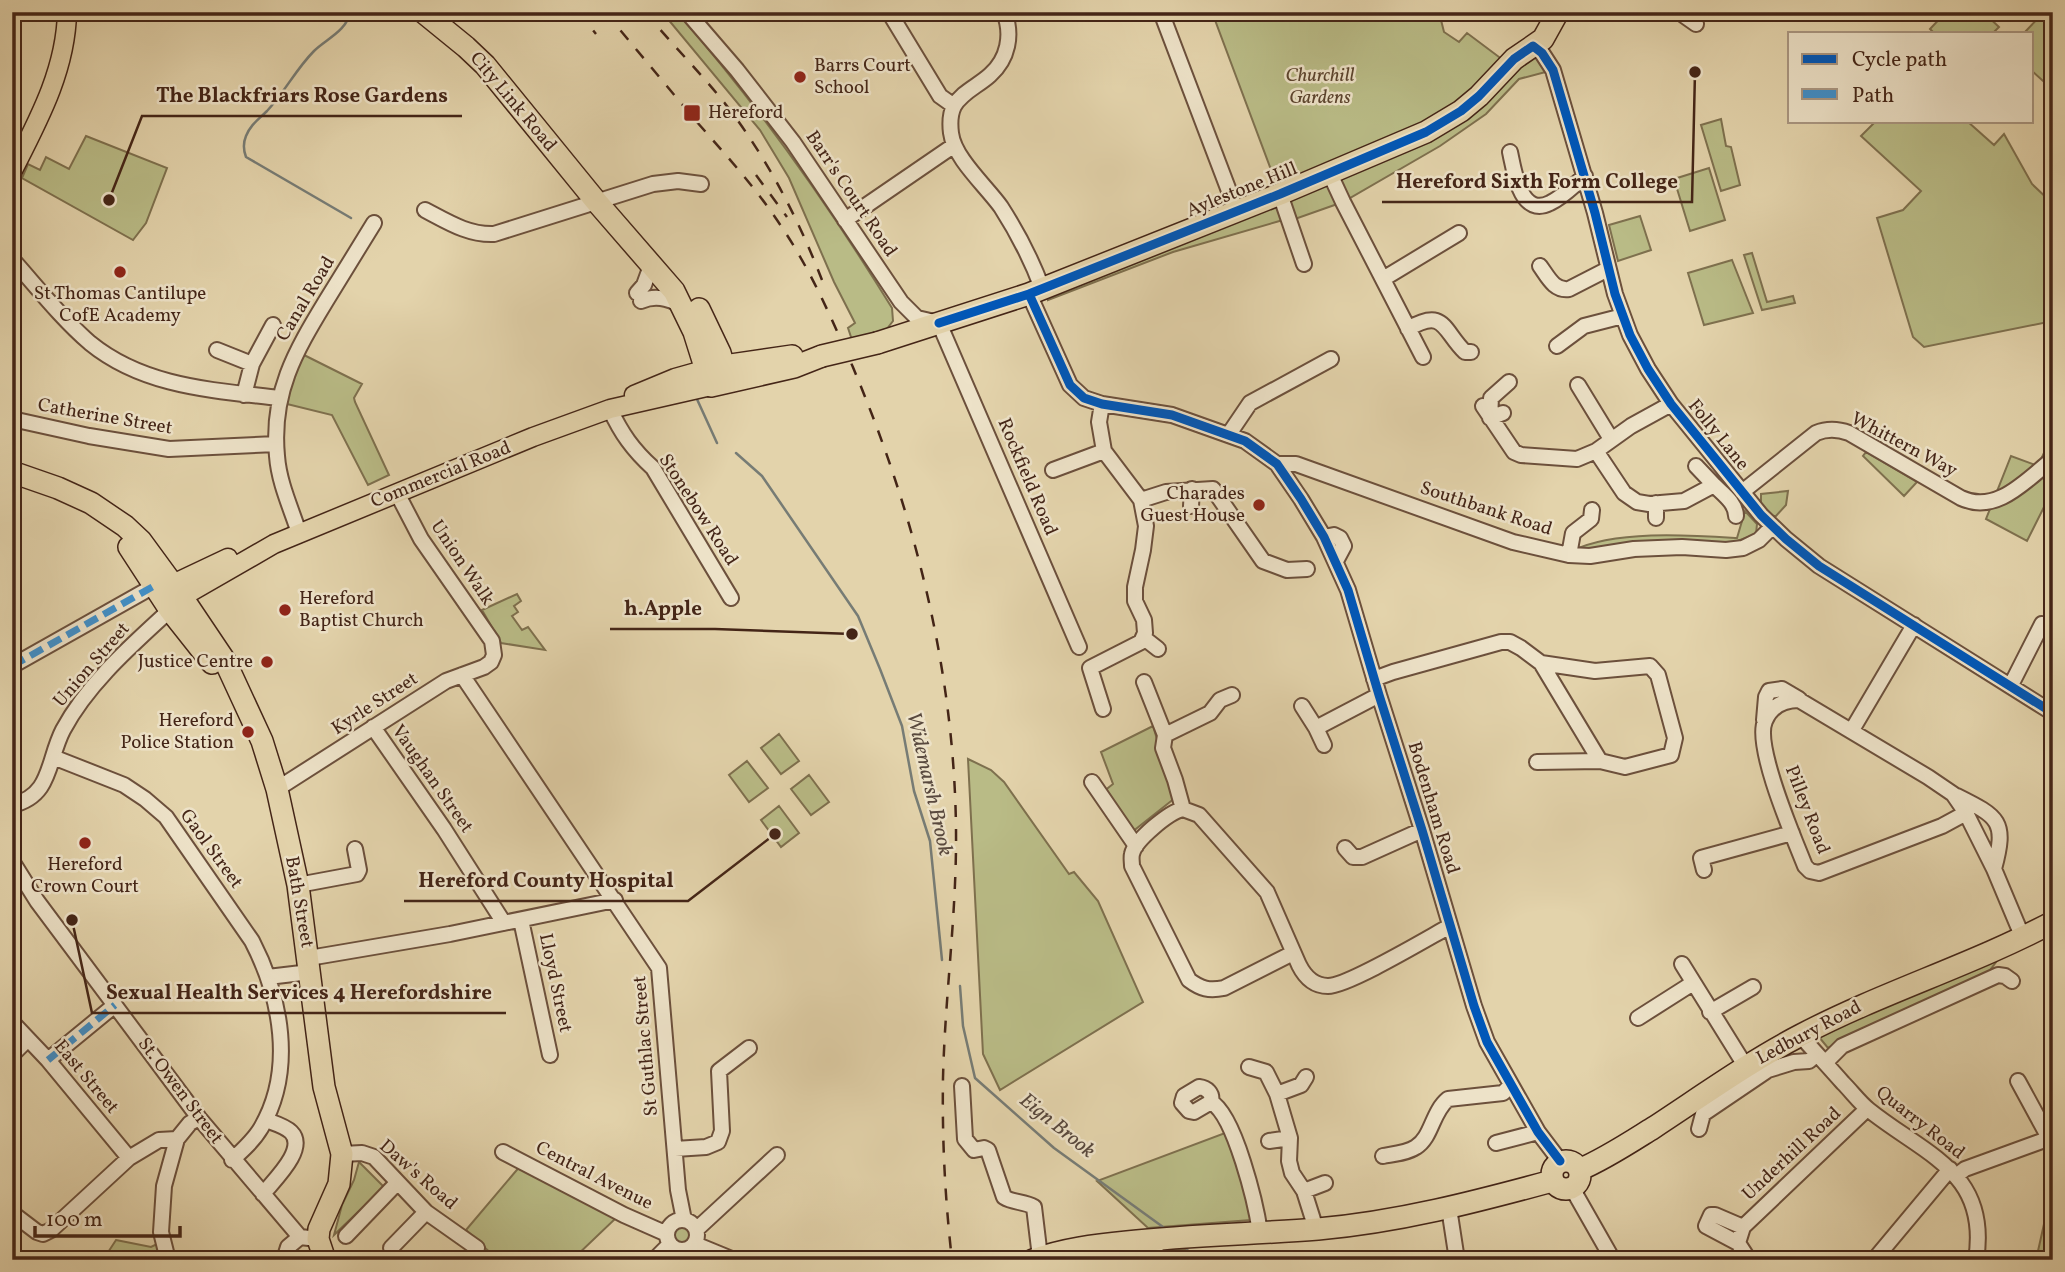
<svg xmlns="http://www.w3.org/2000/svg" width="2065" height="1272" font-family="Vollkorn,serif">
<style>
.green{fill:#b9bb86;stroke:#7e704e;stroke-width:2}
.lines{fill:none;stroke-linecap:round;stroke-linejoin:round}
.stream{stroke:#777c75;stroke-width:2.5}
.minor-casing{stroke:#6c503c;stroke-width:18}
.major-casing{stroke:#442517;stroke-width:21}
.highway-casing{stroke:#442517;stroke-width:24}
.minor{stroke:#ede2c8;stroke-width:14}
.major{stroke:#e3d3ab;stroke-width:18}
.highway{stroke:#e3d3ab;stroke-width:21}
.rail{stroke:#442517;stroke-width:2.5;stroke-dasharray:12 12;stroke-linecap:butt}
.highway-bridge-casing{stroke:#442517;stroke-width:24;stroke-linecap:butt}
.highway-bridge{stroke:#e3d3ab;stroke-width:21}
.quiet{stroke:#408fc9;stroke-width:7;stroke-dasharray:14 7;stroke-linecap:butt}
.cycleway-casing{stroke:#ede2c8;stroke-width:13}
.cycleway{stroke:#0057b8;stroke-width:9}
.poi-dot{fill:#8f2418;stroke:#ede2c8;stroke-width:2.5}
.labels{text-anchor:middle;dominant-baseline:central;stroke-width:5;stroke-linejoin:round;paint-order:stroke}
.poi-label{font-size:19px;fill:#442517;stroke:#ede2c8;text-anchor:start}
.park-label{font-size:19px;font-style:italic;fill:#5b432d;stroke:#ede2c8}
.street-label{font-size:19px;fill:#442517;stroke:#ede2c8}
.water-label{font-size:21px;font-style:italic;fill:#59493e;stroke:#ede2c8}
.leader{fill:none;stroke:#442517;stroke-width:2.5}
.callout-dot{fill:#442517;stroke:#ede2c8;stroke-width:2.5}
.callout-label{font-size:21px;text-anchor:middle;font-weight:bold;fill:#442517;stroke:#ede2c8;stroke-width:5;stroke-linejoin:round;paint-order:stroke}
</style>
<rect width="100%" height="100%" fill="#e3d3ab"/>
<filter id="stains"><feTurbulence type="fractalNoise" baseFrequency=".00286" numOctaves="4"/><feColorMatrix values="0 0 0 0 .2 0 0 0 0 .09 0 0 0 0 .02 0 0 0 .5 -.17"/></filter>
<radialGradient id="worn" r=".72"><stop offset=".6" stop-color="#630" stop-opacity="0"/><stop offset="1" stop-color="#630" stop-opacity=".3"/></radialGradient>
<path class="green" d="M662 12H677C758 105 828 204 892 308L893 321 886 330 852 340 848 328 855 323 834 282 789 178 760 130Z
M1212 12H1439L1444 32 1459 42 1467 33 1507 63 1441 118 1279 185 1276 183Z
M1946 12H1983L1999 27 1993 33H1934L1930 29Z
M2043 13 2053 22V90L2032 71V33H2024Z
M1536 57 1553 70 1519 79 1486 114 1440 146 1343 202 1295 219 1289 201 1419 135Z
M1721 119 1726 146 1731 147 1740 185 1721 191 1701 125Z
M1876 121H1967L1994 145 2004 134 2032 184 2053 204V321L1924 347 1913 337 1877 218 1903 210 1921 191 1861 136Z
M86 136 167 168 146 223 133 240 22 178 28 164 40 170 46 157 69 169Z
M1709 168 1725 220 1690 231 1674 179Z
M1277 203 1283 220 1173 252 1048 300V294Z
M1640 216 1651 250 1618 261 1609 225Z
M1752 253 1767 302 1793 296 1795 303 1762 310 1744 255Z
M1732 260 1753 313 1704 325 1688 273Z
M300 353 362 384 354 398 355 402 389 475 368 485 332 415 283 403Z
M2049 442 2053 443V489L2027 541 1986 519 2011 456 2038 466Z
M1866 452 1917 482 1904 496 1863 456Z
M1788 491 1786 505 1776 516H1773L1761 504V494Z
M1745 511 1757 524 1756 534 1727 545 1572 551C1614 530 1689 535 1737 538Z
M517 594 521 601 514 606 518 612 512 616 522 630 528 627 545 650 501 643 482 610Z
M1153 726 1175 798 1132 832 1103 792 1113 784 1101 752Z
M779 734 799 761 781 774 761 748Z
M968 759 991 770 1004 782 1069 874 1074 872 1098 901 1143 1002 1000 1090 983 1054Z
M747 761 768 788 749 802 729 775Z
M809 775 829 802 811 815 791 789Z
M779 806 799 833 781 847 761 820Z
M2003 953 1987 974 1828 1048 1819 1037 1852 1019Z
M1225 1133 1243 1184 1251 1220 1148 1228 1097 1181Z
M359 1162 384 1187 334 1235 342 1205 354 1180Z
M521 1165 616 1218 572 1260H498L466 1230Z
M2046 1215H2053V1260H2036Z
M668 1235a15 15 0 1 1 30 0a15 15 0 1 1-30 0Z
M116 1240 151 1247 157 1244 159 1260H103Z
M1164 1248 1187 1250 1200 1260H1082L1080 1257Z"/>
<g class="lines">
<path class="stream" d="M350 12C347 31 326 39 314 51 296 69 284 93 267 111 258 120 251 124 246 136 243 143 243 149 246 157L351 218
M696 397 717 443
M736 453 762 476 858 616 880 669 902 726 914 791 930 841 942 960
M960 986 963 1026 975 1078 1054 1148 1163 1227
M1187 1250 1200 1260"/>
<g class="minor-casing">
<path id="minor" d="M687 12 737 70 793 142 901 302 917 318 939 323 1079 647
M889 12 940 96 954 106
M1004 12C1013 35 1008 59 990 75 978 86 962 92 954 106 950 114 950 125 951 133 954 158 986 186 1001 207 1017 232 1032 261 1042 288
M1161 12 1237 212
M1679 12 1696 24
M1533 46 1542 53 1553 70 1595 213 1615 294 1630 335 1648 369 1671 404 1761 515 1786 539 1819 566 2053 713
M1510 152C1514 170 1520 218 1550 203 1563 197 1574 185 1585 176
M1330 174 1343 202 1423 357
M1280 194 1304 264
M425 210C448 222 468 235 494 234L653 184 678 181 701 184
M845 220 953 146
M12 259C37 287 61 318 90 343 144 387 212 390 279 398
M1540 266C1548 277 1554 291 1569 289L1608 269
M1383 279 1459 233
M637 293 644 285 652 263
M1029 294 1070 385 1084 398 1102 404 1172 415 1245 441 1277 464 1301 499 1324 537 1348 590 1379 695 1422 830 1474 1006 1487 1042 1538 1132 1560 1161
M641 301C655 295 667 298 681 305
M1408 329C1445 307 1443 331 1465 352H1471
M1557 346 1584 326 1623 316
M217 350 252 364
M1578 385 1611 439
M244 395 252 364 273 325
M1102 404 1099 422 1104 451 1141 500 1146 526 1143 550 1135 587V601L1144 620 1145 633 1141 642 1090 668 1103 709
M1483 406 1514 452 1521 455 1577 459 1596 451 1631 426 1671 404
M610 409C621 433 633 450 653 468L731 598
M1503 413 1490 418 1491 398 1509 382
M12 419 89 436 169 449 276 444
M1229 434 1250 403 1331 359
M1596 451 1624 493 1637 502 1649 504 1684 501 1714 485 1696 466
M1277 464H1296L1513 542 1569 555 1590 556 1634 549 1682 547 1726 550 1743 548 1759 540 1772 527
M1053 470 1104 451
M1714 485C1723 494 1736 503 1736 516
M1742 492 1816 433C1828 428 1838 429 1849 433L1961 498C1997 515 2027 479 2053 459
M1141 500 1166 492 1213 489 1263 561 1287 570 1307 569
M1656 503V518
M1191 506 1192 489
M299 533C291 508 279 483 277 456 271 393 295 352 326 301 342 275 358 249 374 223
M1324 537 1334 535 1340 538 1344 546 1336 561
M1569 555 1573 533 1591 519 1592 510
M1144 638 1158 649
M12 666 154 586
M462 675 659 968 678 1190 684 1220
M1374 679 1393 672 1501 642H1510L1521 648 1541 663 1595 671 1650 666 1658 675 1675 738 1671 755 1625 767 1600 761 1541 663
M1144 682 1165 735 1163 748 1175 780 1183 809 1199 815 1267 892 1299 965C1305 977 1314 986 1328 986 1348 986 1428 938 1450 926
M2011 685 2042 624 2053 626
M1302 706 1316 728 1379 695
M1764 720 1766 697 1769 691 1782 689 1799 699
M373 727 444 829 504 923
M1316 728 1324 745
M1852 730 1914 625
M1165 735 1210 713 1220 700 1232 695
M53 757 124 785 145 799 166 817 252 941C281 997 295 1070 261 1128 254 1140 243 1150 232 1160
M1537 762 1600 761
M1092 782 1136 846
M277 789 446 681 484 667 491 662 494 655 492 641 421 539 397 493
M1957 796C1999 817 2007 821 1994 869
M12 805C52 796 47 761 63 730 88 683 132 645 170 610
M1183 809C1169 812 1135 840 1132 854 1131 858 1132 862 1132 866L1189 980C1201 989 1209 991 1224 988L1293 953
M1966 813 1953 794 1928 777 1799 700C1784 700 1771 706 1765 721 1754 746 1794 838 1805 866L1810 871 1819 873 1942 826 1966 813 1994 869 2023 938
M1345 848 1353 857H1362L1422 830
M12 861 37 901 199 1118 300 1237 318 1239
M1704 870 1701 858 1792 833
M298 885 357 874 359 870 355 849
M521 920 550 1055
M309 958 450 934 615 900
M1682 964 1746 1067
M268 977 310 972
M1710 1012 1753 987
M1638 1018 1693 983
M12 1022 48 1060 129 1158
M1800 1035C1814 1051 1829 1067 1843 1083 1852 1092 1860 1103 1869 1110 1925 1155 1990 1172 1976 1260
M12 1055 28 1039
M48 1060 115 1005
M1825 1063 1842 1046 1998 975 2005 976 2012 981
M1249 1067 1266 1072 1277 1094 1290 1138 1289 1161 1292 1173 1304 1191 1316 1229
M2018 1081 2049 1138
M962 1086 965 1139 974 1150 984 1148 988 1150 1004 1197C1013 1203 1024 1201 1034 1207L1040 1257
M1199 1087C1207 1088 1213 1093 1211 1102L1194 1112 1189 1111 1182 1103 1184 1096Z
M1277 1094 1301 1085 1306 1077
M1211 1102C1235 1115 1256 1205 1260 1232
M1699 1129 1703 1114 1768 1070 1794 1062 1809 1061 1817 1054
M1269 1141 1290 1138
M1496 1143 1538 1132
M675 1149 706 1147 718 1142 722 1131 719 1071 749 1048
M503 1152 624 1215 667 1234
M342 1154 362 1153 374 1157 426 1212 477 1248
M1383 1156C1394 1154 1407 1153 1416 1147 1432 1137 1432 1112 1448 1099L1503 1093 1511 1085
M1956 1176 1965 1169 2053 1137
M1572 1188 1613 1260
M1304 1191 1325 1183
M263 1194C273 1181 308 1149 291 1132 285 1126 274 1123 266 1120
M1449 1208 1457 1260
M12 1213 37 1232 43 1234 51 1230 129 1158 159 1140 177 1139
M667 1235a15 15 0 1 1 30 0a15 15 0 1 1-30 0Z
M697 1229 777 1155
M346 1236 397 1183
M1155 1239 1156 1260
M1738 1243 1706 1226 1711 1215H1715L1743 1227
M695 1244 734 1260
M391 1248 426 1212
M168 1260 161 1232 164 1186 177 1139 190 1123 199 1118
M284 1260 288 1247 300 1237
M654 1260 670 1244
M1749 1260 1738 1243 1743 1227 1867 1109
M1874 1260 1950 1169"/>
</g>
<g class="major-casing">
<path id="major" d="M12 172C38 121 66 70 67 12
M634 395 675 378 707 369
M173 584 228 558
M182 597 274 544 533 437 610 409 711 386"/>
</g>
<g class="highway-casing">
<path id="highway" d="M423 12 466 47 485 65 595 200 674 291 694 332 711 386 794 367 822 356
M699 309 720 353 728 381
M877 343 1029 294 1280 194 1426 132 1461 111 1479 96 1514 59 1543 39 1558 12
M710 368 792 356
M12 472 58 488 91 503 125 526 141 541 182 597 225 661 262 741 277 789 298 885 324 1087 342 1154 339 1184 319 1229 318 1239 325 1260
M129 547 170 610 212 663
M1552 1175a14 14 0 1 1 28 0a14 14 0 1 1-28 0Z
M1579 1170C1605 1159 1629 1143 1653 1128 1702 1096 1749 1062 1801 1035 1883 992 1972 965 2053 922
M1033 1260C1063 1249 1095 1245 1127 1242 1190 1235 1254 1234 1318 1229 1398 1222 1475 1202 1552 1181"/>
</g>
<use href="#minor" class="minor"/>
<use href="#major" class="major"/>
<use href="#highway" class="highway"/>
<path class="rail" d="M578 12 596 34
M605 12C636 49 666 85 696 121 726 155 756 188 781 226 809 267 829 313 849 358 913 507 954 666 956 828 957 912 945 995 943 1078 942 1139 945 1199 952 1260
M645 12C675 48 709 81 736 118 772 168 800 223 822 280
M756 175 787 217"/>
<g class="highway-bridge-casing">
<path id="highway-bridge" d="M822 356 877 343"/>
</g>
<use href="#highway-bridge" class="highway-bridge"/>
<path class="quiet" d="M12 666 154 586
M48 1060 115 1005"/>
<g class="cycleway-casing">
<path id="cycleway" d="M1029 294 1070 385 1084 398 1102 404 1172 415 1245 441 1277 464 1301 499 1324 537 1348 590 1379 695 1422 830 1474 1006 1487 1042 1538 1132 1560 1161
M939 323 1029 294 1280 194 1426 132 1461 111 1479 96 1514 59 1533 46 1542 53 1553 70 1595 213 1615 294 1630 335 1648 369 1671 404 1761 515 1786 539 1819 566 2053 713"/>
</g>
<use href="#cycleway" class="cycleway"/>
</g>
<g class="poi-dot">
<circle cx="800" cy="77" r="7"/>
<rect x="683" y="104" width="18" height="18" rx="3.5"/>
<circle cx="120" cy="272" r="7"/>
<circle cx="1259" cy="505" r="7"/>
<circle cx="285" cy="610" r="7"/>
<circle cx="267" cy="662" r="7"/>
<circle cx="248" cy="732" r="7"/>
<circle cx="85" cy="843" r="7"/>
</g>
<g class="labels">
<g class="poi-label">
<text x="814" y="66">Barrs Court<tspan x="814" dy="22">School</tspan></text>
<text x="708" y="113">Hereford</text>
<text x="120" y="294" text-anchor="middle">St Thomas Cantilupe<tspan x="120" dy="22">CofE Academy</tspan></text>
<text x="1245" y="494" text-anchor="end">Charades<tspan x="1245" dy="22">Guest House</tspan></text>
<text x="299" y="599">Hereford<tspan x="299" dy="22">Baptist Church</tspan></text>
<text x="253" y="662" text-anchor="end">Justice Centre</text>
<text x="234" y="721" text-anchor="end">Hereford<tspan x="234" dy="22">Police Station</tspan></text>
<text x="85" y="865" text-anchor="middle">Hereford<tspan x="85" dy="22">Crown Court</tspan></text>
</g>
<g class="park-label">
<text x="1320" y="76">Churchill<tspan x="1320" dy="22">Gardens</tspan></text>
</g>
<g class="street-label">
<text transform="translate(513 102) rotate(50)">City Link Road</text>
<text transform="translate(1242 190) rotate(-22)">Aylestone Hill</text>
<text transform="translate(851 194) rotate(56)">Barr's Court Road</text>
<text transform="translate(306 299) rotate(-59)">Canal Road</text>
<text transform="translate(105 417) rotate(10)">Catherine Street</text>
<text transform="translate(1718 435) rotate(51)">Folly Lane</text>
<text transform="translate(1904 445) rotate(28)">Whittern Way</text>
<text transform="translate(441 475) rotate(-22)">Commercial Road</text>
<text transform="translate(1027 477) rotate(67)">Rockfield Road</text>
<text transform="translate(1486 509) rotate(18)">Southbank Road</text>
<text transform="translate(698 510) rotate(57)">Stonebow Road</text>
<text transform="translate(462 563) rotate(56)">Union Walk</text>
<text transform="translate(92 665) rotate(-49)">Union Street</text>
<text transform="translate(375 704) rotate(-33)">Kyrle Street</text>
<text transform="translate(432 779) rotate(55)">Vaughan Street</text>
<text transform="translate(1433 808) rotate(73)">Bodenham Road</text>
<text transform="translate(1807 810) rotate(69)">Pilley Road</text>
<text transform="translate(211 849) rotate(54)">Gaol Street</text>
<text transform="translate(299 902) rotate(80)">Bath Street</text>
<text transform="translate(555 983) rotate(78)">Lloyd Street</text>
<text transform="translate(1809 1033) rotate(-28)">Ledbury Road</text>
<text transform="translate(646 1046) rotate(-95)">St Guthlac Street</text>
<text transform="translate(86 1077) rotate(50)">East Street</text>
<text transform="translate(180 1091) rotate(53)">St. Owen Street</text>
<text transform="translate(1920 1123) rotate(38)">Quarry Road</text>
<text transform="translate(1792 1154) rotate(-43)">Underhill Road</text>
<text transform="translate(418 1175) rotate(41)">Daw's Road</text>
<text transform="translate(594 1176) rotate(27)">Central Avenue</text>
</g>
<g class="water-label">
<text transform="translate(929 784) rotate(77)">Widemarsh Brook</text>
<text transform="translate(1057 1126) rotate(39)">Eign Brook</text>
</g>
</g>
<path class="leader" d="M109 200L142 116H462M1695 72L1692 202H1382M852 634L715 629H610M775 834L688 901H404M72 920L92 1013H506"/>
<g class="callout-dot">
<circle cx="109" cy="200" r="7"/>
<circle cx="1695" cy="72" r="7"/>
<circle cx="852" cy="634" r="7"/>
<circle cx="775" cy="834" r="7"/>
<circle cx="72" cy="920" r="7"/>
</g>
<g class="callout-label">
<text x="302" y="102">The Blackfriars Rose Gardens</text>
<text x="1537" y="188">Hereford Sixth Form College</text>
<text x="663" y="615">h.Apple</text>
<text x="546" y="887">Hereford County Hospital</text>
<text x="299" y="999">Sexual Health Services 4 Herefordshire</text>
</g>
<rect width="2065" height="1272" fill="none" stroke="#e3d3ab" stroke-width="42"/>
<rect x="14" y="14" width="2037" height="1244" fill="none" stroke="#442517" stroke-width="3.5"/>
<rect x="21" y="21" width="2023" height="1230" fill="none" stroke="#442517" stroke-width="2"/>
<rect x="1788" y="32" width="245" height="91" fill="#ede2c8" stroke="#a99681" stroke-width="2"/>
<rect x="1802" y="54" width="35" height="10" fill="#0057b8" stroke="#a99681" stroke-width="2"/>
<text x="1852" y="66" font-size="21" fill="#442517">Cycle path</text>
<rect x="1802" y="89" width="35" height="10" fill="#408fc9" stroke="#a99681" stroke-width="2"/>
<text x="1852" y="102" font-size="21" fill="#442517">Path</text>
<path d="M35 1226v10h145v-10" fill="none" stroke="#442517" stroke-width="3.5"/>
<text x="46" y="1226" font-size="21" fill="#442517" stroke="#ede2c8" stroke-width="5" paint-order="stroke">100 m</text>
<rect width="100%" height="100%" filter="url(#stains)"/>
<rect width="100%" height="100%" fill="url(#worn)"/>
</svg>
